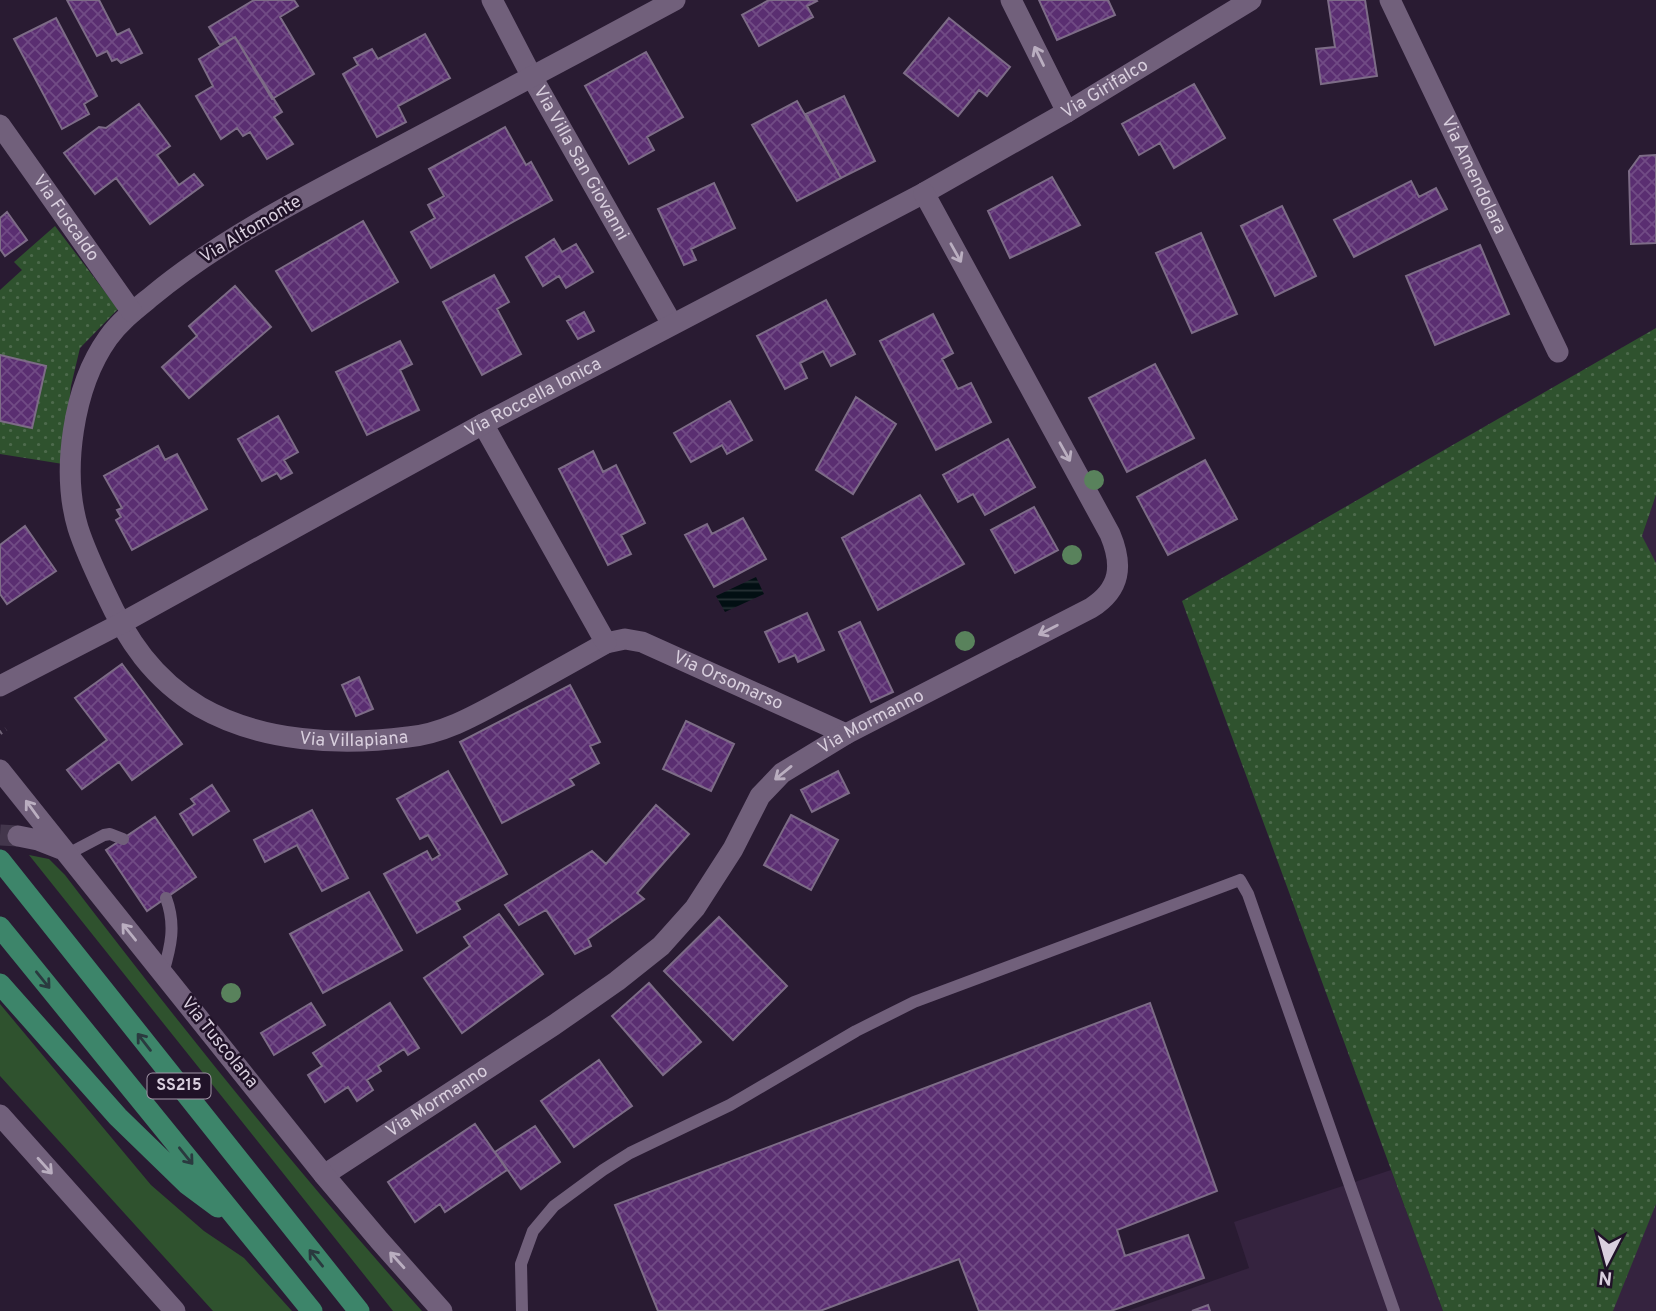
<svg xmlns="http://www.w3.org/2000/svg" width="1656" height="1311" font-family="Overpass,sans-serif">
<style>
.built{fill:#35233f}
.grass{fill:url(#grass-dots)}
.garden{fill:#2f522e}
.water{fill:url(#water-rules)}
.building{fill:url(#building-cross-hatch);stroke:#7d6c87;stroke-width:2}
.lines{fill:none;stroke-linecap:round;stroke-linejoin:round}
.secondary-tunnel{stroke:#43364c;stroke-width:21;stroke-dasharray:21 10;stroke-linecap:butt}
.path{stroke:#706377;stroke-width:4.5;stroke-dasharray:2 5;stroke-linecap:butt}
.service{stroke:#71607b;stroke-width:12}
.minor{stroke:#71607b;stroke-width:21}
.secondary{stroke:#71607b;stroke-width:21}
.primary{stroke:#3d856a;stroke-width:21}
.tree{fill:#59825c}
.oneway{stroke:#baaec0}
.oneway2{stroke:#2a3a3f}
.labels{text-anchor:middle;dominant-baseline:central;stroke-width:5;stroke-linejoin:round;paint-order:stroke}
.shield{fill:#201228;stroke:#a296a7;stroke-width:2}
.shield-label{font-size:16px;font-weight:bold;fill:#d9cfde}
.street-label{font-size:18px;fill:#d9cfde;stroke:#201228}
</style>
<defs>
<pattern id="grass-dots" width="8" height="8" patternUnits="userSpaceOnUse" patternTransform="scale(1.75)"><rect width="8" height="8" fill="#2f522e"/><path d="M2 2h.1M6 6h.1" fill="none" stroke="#4d6a4c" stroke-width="1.8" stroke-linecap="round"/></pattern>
<pattern id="water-rules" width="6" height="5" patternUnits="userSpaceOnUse" patternTransform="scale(1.75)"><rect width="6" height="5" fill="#020f13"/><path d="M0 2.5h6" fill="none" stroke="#263135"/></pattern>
<pattern id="building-cross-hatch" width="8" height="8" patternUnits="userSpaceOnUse" patternTransform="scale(1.75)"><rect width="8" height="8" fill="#5a2e71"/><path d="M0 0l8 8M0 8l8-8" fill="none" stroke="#714b85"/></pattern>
</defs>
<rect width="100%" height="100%" fill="#291b32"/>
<path class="built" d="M1656 495V568L1642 536Z
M1391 1170 1443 1311H1127L1249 1268 1234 1222Z
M1656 1193V1311H1612Z"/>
<path class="grass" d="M55 226 118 309 80 348 71 386 63 464 0 454V421L32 427 46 366 0 355V290L22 270 14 262Z
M1656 328V495L1642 536 1656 563V1204L1613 1311H1443L1182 601Z"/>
<path class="garden" d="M29 855 49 859 65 875C179 1024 296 1171 422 1311H393Z
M0 1004 151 1185 204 1231 244 1258 292 1311H213L0 1076Z"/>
<path class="water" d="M756 577 764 594 725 612 716 596Z"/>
<path class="building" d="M67 0H99L117 35 129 29 142 53 121 63 117 59 112 61 107 51 97 56Z
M254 0H294L298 6 280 17 314 74 272 99 235 37 220 45 209 27Z
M769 0H816L817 1 807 6 813 17 759 46 742 15Z
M1039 0H1108L1115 15 1057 40Z
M1328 0H1365L1377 76 1321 84 1316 49 1335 47Z
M56 18 97 96 84 104 89 114 62 129 14 39Z
M949 18 1010 67 987 96 979 90 958 116 904 73Z
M425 34 450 78 398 106 406 122 377 137 343 74 358 65 354 58 372 49 378 59Z
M235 37 282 112 274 117 293 144 267 159 250 132 243 136 237 128 221 139 196 96 213 86 199 59Z
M646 52 683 117 647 137 654 150 629 164 585 86Z
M1194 84 1225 138 1174 168 1160 143 1139 155 1122 124Z
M844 96 875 161 841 178 806 114Z
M797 101 841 178 797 201 752 125Z
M139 104 170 146 157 155 179 185 194 174 203 185 150 224 116 178 95 194 64 153 99 127 106 128Z
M505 127 526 165 531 162 552 200 431 268 411 232 435 218 428 205 444 196 429 169Z
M1656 155V243L1631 244 1629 171 1640 156Z
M1052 177 1080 225 1010 258 988 211Z
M1411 181 1419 197 1436 188 1447 209 1354 257 1334 220Z
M714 183 735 228 691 249 696 260 684 265 658 209Z
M1282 206 1316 276 1275 296 1241 226Z
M7 212 27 240 5 256 0 249V218Z
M363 221 398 282 312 331 276 271Z
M1201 233 1237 314 1192 333 1156 253Z
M554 239 562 252 576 244 593 272 566 288 559 276 543 286 526 257Z
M1480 245 1509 314 1435 345 1406 276Z
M494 275 509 302 497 309 521 354 482 375 443 302Z
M235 286 271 327 189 398 162 367 197 336 189 326Z
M826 300 855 354 831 366 823 351 800 363 807 378 785 389 757 336Z
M584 312 594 331 578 339 567 321Z
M933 314 953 353 942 359 958 389 971 383 991 422 936 450 880 341Z
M400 341 412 364 400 370 419 410 367 435 336 372Z
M0 355 46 366 32 428 0 421Z
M1155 364 1194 438 1127 472 1089 398Z
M856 397 896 424 853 494 816 470Z
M730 401 752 440 727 454 722 445 691 462 674 433Z
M278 416 298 452 284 460 292 473 281 479 277 473 262 481 238 439Z
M1008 439 1035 487 985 515 973 494 958 502 943 475Z
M158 446 165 460 177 454 207 509 132 550 116 520 121 517 117 510 122 508 104 476Z
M593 451 603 472 616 465 645 523 621 535 631 554 608 565 559 469Z
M1205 460 1237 519 1168 555 1137 497Z
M920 495 964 564 878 610 842 538Z
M1034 507 1058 550 1015 573 991 530Z
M743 518 766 559 714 587 685 535 707 524 712 534Z
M25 526 56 571 7 604 0 594V545Z
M807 613 824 650 798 662 795 655 779 662 765 632Z
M860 622 893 692 871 702 839 632Z
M122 664 182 744 132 780 119 762 82 789 67 770 107 740 75 698Z
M359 677 373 709 356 716 342 685Z
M570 685 600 742 590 746 599 763 570 779 574 785 502 823 460 742Z
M686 721 734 744 711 791 663 769Z
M448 771 507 874 456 902 460 909 417 933 384 874 427 851 432 860 440 855 428 835 420 839 397 799Z
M838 771 849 793 812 812 801 790Z
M212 785 229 811 193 835 180 814 195 804 191 799Z
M656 805 689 834 637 893 644 899 588 939 591 946 575 954 546 910 519 925 505 905 592 851 606 864Z
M312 810 348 878 322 891 297 845 265 862 254 840Z
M791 815 838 840 811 890 764 865Z
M155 817 196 877 147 911 106 850Z
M369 892 402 950 323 993 290 934Z
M499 914 543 974 462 1033 424 978 470 946 464 937Z
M719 917 787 986 733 1040 664 971Z
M649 983 701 1042 663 1075 612 1016Z
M311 1003 325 1025 274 1055 261 1033Z
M390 1003 419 1048 408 1055 404 1049 378 1066 381 1071 367 1080 373 1090 357 1101 348 1087 325 1102 308 1075 322 1066 313 1053Z
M1150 1003 1217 1191 1117 1230 1125 1256 1188 1235 1204 1278 1111 1311H979L959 1259 820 1311H658L615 1205Z
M599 1060 632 1106 574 1147 541 1101Z
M475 1124 507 1170 445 1212 440 1204 415 1222 388 1182Z
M535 1126 560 1162 521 1189 495 1152Z
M1208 1305 1210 1311H1192Z"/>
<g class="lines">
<path class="secondary-tunnel" d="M0 835 18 836"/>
<path class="path" d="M0 733 6 729"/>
<path class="service" d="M66 855 104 835 110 834 123 839
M163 973C171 946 176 925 166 898
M522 1311 521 1264 533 1231 554 1206 603 1170 630 1153 730 1105 856 1031 914 1002 1240 880 1248 894 1394 1311"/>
<g class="minor">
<path id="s1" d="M492 0 532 77 672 324"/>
<path id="s2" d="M675 0C579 52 483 103 386 154 306 196 222 238 152 296 136 309 120 321 108 338 73 387 61 471 78 528 85 550 95 571 105 592 127 640 153 679 200 707 261 742 340 746 408 737 449 733 484 710 520 691 549 675 577 659 606 643L625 639 642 642 846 734"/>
<path d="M1011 0 1067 112"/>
<path id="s3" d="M1390 0 1558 352"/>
<path id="s4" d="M0 125 132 312"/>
<path d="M483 424 606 643"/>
<path id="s5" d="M0 686 120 624 483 424 924 193 1067 112 1251 0"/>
<path id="s6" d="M324 1175 554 1025 617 981 661 946 695 908 733 849 760 796 782 773 846 734 1091 608C1121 589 1123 565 1110 534L924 193"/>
</g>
<path class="secondary" d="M0 770 324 1175 379 1240 442 1311
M18 836 38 840 61 849
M0 1115 175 1311"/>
<path class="primary" d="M0 860 359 1311
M0 927 312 1311
M0 984 118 1117 187 1184 218 1207"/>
</g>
<g class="tree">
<circle cx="1094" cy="480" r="10"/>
<circle cx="1072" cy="555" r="10"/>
<circle cx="965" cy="641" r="10"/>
<circle cx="231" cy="993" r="10"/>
</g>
<defs><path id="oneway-shaft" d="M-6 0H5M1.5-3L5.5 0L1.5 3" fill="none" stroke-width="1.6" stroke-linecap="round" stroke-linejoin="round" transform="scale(1.75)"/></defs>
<g class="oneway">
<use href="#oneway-shaft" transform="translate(1039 56) rotate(-116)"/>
<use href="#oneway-shaft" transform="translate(956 253) rotate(61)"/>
<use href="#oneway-shaft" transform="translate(1065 452) rotate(61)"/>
<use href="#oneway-shaft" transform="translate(1048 630) rotate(153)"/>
<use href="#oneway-shaft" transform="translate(783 773) rotate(141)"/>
<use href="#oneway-shaft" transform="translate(32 809) rotate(-126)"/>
<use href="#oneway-shaft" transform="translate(129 932) rotate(-129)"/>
<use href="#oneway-shaft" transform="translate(45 1166) rotate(48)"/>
<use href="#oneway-shaft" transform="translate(397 1260) rotate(-132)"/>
</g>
<g class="oneway2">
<use href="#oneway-shaft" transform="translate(43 980) rotate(51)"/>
<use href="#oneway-shaft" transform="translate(144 1042) rotate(-128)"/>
<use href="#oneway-shaft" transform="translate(186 1156) rotate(51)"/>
<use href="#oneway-shaft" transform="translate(316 1258) rotate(-129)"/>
</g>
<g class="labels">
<rect class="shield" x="147.5" y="1073.5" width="63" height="25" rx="5"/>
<g class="shield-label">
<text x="179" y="1086">SS215</text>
</g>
<g class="street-label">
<text stroke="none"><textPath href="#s5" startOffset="1256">Via Girifalco</textPath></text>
<text stroke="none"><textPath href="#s1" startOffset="186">Via Villa San Giovanni</textPath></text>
<text stroke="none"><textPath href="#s3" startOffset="194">Via Amendolara</textPath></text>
<text stroke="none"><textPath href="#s4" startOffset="114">Via Fuscaldo</textPath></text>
<text transform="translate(251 230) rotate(-31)">Via Altomonte</text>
<text stroke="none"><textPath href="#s5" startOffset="606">Via Roccella Ionica</textPath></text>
<text stroke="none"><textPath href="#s2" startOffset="1647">Via Orsomarso</textPath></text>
<text stroke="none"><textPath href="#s6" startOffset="723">Via Mormanno</textPath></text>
<text stroke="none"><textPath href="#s2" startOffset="1241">Via Villapiana</textPath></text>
<text transform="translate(219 1043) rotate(51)">Via Tuscolana</text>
<text stroke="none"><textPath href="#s6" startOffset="135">Via Mormanno</textPath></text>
</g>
</g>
<g transform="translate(1607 1262) rotate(186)" stroke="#201228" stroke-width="5" paint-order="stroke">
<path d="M0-5L12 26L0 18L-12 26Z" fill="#d9cfde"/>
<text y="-10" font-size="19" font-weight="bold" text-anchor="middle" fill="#d9cfde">N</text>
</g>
</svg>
